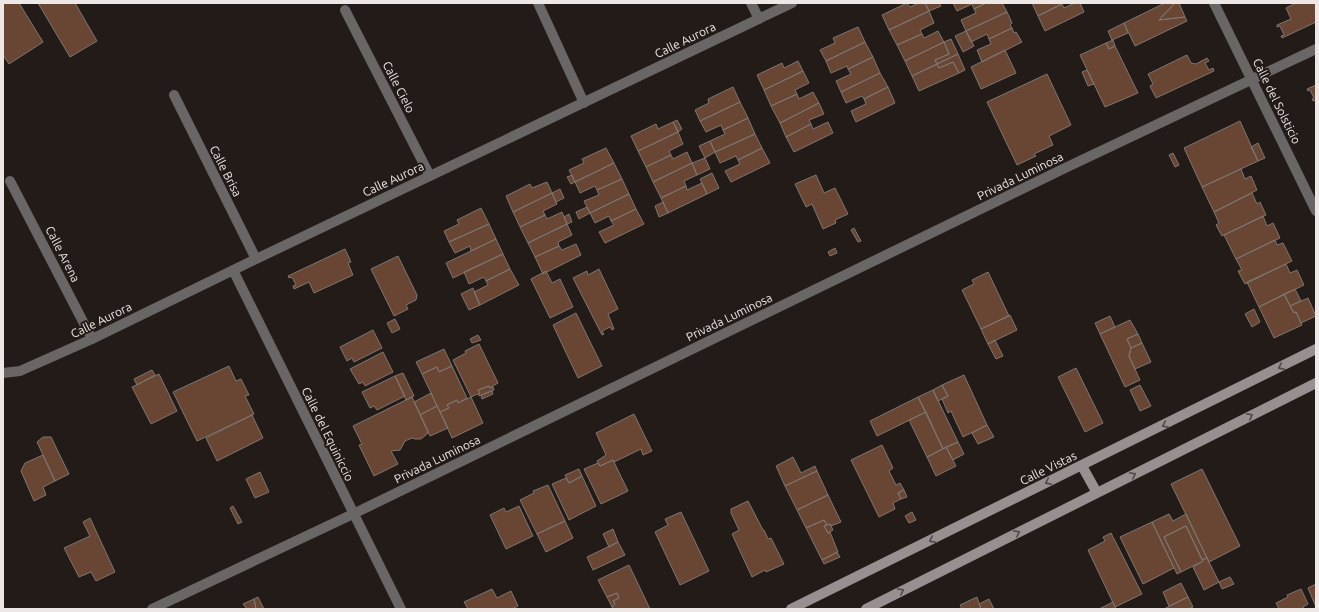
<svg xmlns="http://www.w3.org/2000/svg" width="1319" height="612" font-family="Ubuntu,sans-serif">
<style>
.building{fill:#694633;stroke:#7f7671}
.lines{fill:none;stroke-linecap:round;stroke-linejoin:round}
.street{stroke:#6a6666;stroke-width:10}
.secondary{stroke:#978f90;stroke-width:10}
.oneway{stroke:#514948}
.labels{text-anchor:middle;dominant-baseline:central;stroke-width:4;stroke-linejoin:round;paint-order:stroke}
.street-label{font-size:12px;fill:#ede7e5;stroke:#231b18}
</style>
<rect width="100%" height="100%" fill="#231b18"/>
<path class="building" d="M3 3H19L43 42 9 64 3 55Z
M38 3H75L97 41 70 57Z
M907 3 910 7 919 3H925L929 11 889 30 882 15Z
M925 3H939L941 6 929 11Z
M953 3H986L974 9 972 4 957 11Z
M986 3H1002L1007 12 966 31 961 20 976 13 974 9Z
M1032 3H1062V4L1038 16Z
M1075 3H1080L1084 12 1045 31 1038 16 1062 4 1064 8Z
M1165 3H1175L1159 20 1185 17 1187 21 1135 46 1124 23Z
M1175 3H1179L1185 17 1159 20Z
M1296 3H1316V22L1282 38 1281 36 1284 35 1280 26 1277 27V25L1291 19 1286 8Z
M929 11 934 23 920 30 922 34 897 45 889 30Z
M1007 12 1012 23 1010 25 1012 28 989 39 987 34 971 42 966 31Z
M1124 23 1128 33 1112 40 1108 31Z
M858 27 865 42 826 61 820 50 835 43 833 38Z
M1012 28 1014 33 1016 32 1022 42 982 62 977 50 991 44 989 39Z
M938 31 944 42 905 61 897 45 922 34 924 38Z
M966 31 974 46 963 52 955 36Z
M951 39 958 54 937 64 935 60 949 54 944 42Z
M1113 40 1115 46 1109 49 1106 43Z
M865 42 873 57 848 69 847 66 831 73 826 61Z
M944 42 949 54 935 60 937 64 912 76 905 61Z
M1106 43 1109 49 1115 46 1138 93 1105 107 1080 55Z
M1005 50 1016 73 981 89 971 67Z
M958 54 965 70 959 73 953 62 939 68 937 64Z
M1187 55 1191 63 1196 64 1207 58 1209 61 1205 63 1209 70 1213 68 1214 71 1156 98 1150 86 1153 84 1148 74Z
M873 57 880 73 841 92 836 81 851 74 848 69Z
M798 61 803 71 764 90 757 75 782 63 784 68Z
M953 62 959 73 919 91 912 76 937 64 939 68Z
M1087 70 1094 84 1088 86 1082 72Z
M803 71 809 83 795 90 797 94 771 106 764 90Z
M880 73 888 87 864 99 862 96 846 103 841 92Z
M1047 74 1071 125 1049 136 1053 145 1034 154 1036 156 1017 165 987 102Z
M1316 85V100L1313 101 1312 99 1314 98 1310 90 1308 91 1307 89Z
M733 87 740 102 700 121 695 110 709 103 708 99Z
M888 87 895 103 856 122 851 111 866 104 864 99Z
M813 92 819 103 780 123 771 106 797 94 799 99Z
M740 102 748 118 723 130 721 125 706 132 700 121Z
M819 103 824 114 809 120 811 124 786 137 780 123Z
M748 118 755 134 715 152 710 141 725 134 723 130Z
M677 120 682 129 678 132 673 122Z
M1240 121 1258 161 1202 187 1184 148Z
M673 122 678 132 638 151 631 136 656 124 658 129Z
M828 122 833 133 794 152 786 137 811 124 813 129Z
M678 132 683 144 669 151 671 155 646 167 638 151Z
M755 134 762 148 738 160 736 156 720 163 715 152Z
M710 141 715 152 705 158 699 146Z
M1258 143 1265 158 1258 161 1251 147Z
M606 148 614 163 575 182 569 170 584 163 582 159Z
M762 148 770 163 731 182 725 171 740 164 738 160Z
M687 152 692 163 653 182 646 167 671 155 673 159Z
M1173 153 1179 165 1175 167 1169 155Z
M705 158 710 169 697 175 692 163Z
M614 163 622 179 597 190 595 186 580 193 575 182Z
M692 163 697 175 684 181 686 186 661 198 653 182Z
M1241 169 1245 179 1251 176 1257 190 1214 212 1202 187Z
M712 173 719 188 707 194 700 179Z
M572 175 575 182 571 184 567 177Z
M816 175 824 193 835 188 848 214 835 220 836 223 823 229 812 204 806 207 795 184Z
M622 179 629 194 590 213 584 201 599 195 597 190Z
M547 182 552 193 513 212 506 196 530 184 532 188Z
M702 183 707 194 668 213 661 198 686 186 687 190Z
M560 189 564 198 556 202 552 193Z
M552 193 557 204 543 211 545 215 520 227 513 212Z
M1252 193 1257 204 1260 202 1266 215 1222 236 1216 225 1219 223 1214 212Z
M629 194 636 209 611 221 609 216 595 223 590 213Z
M663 202 668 213 659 217 655 206Z
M587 207 590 213 579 219 576 212Z
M481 208 489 224 449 242 444 231 459 224 457 220Z
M636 209 644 224 605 243 599 232 614 225 611 221Z
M562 212 567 224 528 243 520 227 545 215 547 219Z
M569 214 572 222 567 224 564 217Z
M1263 216 1267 226 1273 223 1280 238 1236 259 1224 235Z
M489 224 496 239 471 251 470 246 455 253 449 242Z
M567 224 572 235 558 242 559 246 535 257 528 243Z
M854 228 861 241 858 242 851 230Z
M496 239 503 254 453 278 446 263Z
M1275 240 1277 245 1283 243 1292 261 1245 284 1238 271 1242 270 1236 259Z
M576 244 581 255 543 274 535 257 559 246 562 250Z
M835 248 837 253 830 256 828 252Z
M345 249 351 262 348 263 353 275 314 293 309 282 294 289 293 286 296 285 292 277 289 278 288 276Z
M503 254 510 269 486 281 484 277 469 284 464 272Z
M398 256 417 295 416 300 406 305 408 309 394 316 371 269Z
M1286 264 1290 273 1297 270 1304 285 1259 307 1247 282Z
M510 269 519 285 480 305 474 292 488 285 486 281Z
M599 269 618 309 608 314 614 329 612 330 610 327 602 331 604 334 602 335 573 278 587 271 588 275Z
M546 271 552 283 560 279 573 307 550 318 531 279Z
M988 272 1009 316 981 329 962 290 974 284 972 280Z
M473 288 480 305 469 310 461 294Z
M1295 289 1301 301 1290 306 1284 294Z
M1284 294 1294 313 1296 312 1302 325 1274 338 1259 307Z
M1308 298 1316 316 1301 323 1296 312 1294 313 1290 306Z
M1254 309 1260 322 1252 327 1245 314Z
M576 313 602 366 578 378 553 325Z
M1010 315 1017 330 988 344 981 329Z
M1110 316 1115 327 1100 334 1095 323Z
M395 319 400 329 392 333 387 323Z
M1130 320 1138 334 1127 339 1131 348 1129 356 1140 380 1125 387 1100 334Z
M373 330 382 348 354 362 352 358 347 361 340 347Z
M1138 334 1142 343 1131 348 1127 339Z
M478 335 481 340 472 343 470 339Z
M995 340 1003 356 996 359 988 344Z
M1142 343 1151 362 1135 369 1129 356 1131 348Z
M479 344 498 383 490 388 489 386 478 390 480 393 471 397 453 360 466 353 465 351Z
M444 349 452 366 439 372 437 367 422 374 416 362Z
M383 352 393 372 365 386 363 382 359 384 350 369Z
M229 366 236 381 241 379 249 395 245 396 254 414 197 441 173 392Z
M452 366 467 398 458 403 457 400 447 405 449 408 440 412 422 374 437 367 439 372Z
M1076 368 1103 423 1085 432 1058 377Z
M152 370 155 375 137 385 134 379Z
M403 373 414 396 406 400 395 376Z
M159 374 177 411 151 424 132 387Z
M964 375 987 425 963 437 951 411 948 413 942 399 948 396 942 385Z
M395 376 405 396 377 410 374 406 370 408 362 392Z
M942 385 948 396 938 401 933 390Z
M1140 385 1151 406 1140 411 1130 390Z
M489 386 490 388 493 387 494 390 479 396 478 394 480 393 478 390Z
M933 390 958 442 943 449 918 397Z
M492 391 493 394 482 399 481 395Z
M431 393 437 406 420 415 414 402Z
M412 397 428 431 427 434 421 439H415L412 438 405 441 400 450 391 451 398 464 374 476 359 445 362 444 353 426Z
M471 397 483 423 452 438 440 412 449 408 447 405 457 400 458 403Z
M918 397 926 412 877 436 870 421Z
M437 406 448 428 430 436 420 415Z
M926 412 943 449 927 457 909 420Z
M634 414 652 451 643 455 641 449 614 462 613 460 600 466 597 461 606 455 596 433Z
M252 415 263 438 217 461 206 438Z
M987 425 994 437 978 444 972 433Z
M43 437H51L69 474 55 481 37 442Z
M958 442 964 454 953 460 946 447Z
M882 445 893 468 889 471 896 485 900 483 904 490 898 493 901 499 893 503 895 509 879 517 851 460Z
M946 447 956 466 936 476 927 457Z
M43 455 55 481 43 487 46 495 34 501 21 471 25 463Z
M793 457 801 473 815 466 817 471 785 486 776 466Z
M613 460 628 491 601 504 584 469 598 463 600 466Z
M579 469 582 476 569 483 565 475Z
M1202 469 1240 546 1209 562 1171 484Z
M817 471 828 495 797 510 785 486Z
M260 472 269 492 255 498 246 479Z
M582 476 596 506 569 520 552 484 566 478 569 483Z
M548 485 565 521 537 534 520 500 534 493 533 491Z
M904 490 907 497 901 499 898 493Z
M828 495 841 522 831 526 830 524 827 525 824 520 806 528 797 510Z
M748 501 763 530H764L768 539 771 538 784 564 766 572 765 570 752 577 732 534 739 530 731 513V509Z
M233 506 242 522 238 524 230 508Z
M519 506 533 536 506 549 490 515 504 508 506 512Z
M681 512 709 571 680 585 655 532 668 525 665 519Z
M912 512 916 520 909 523 905 516Z
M1169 514 1173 521 1186 514 1207 558 1202 560 1186 526 1164 537 1181 572 1177 574 1152 522Z
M90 518 115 572 96 581 91 572 79 577 64 548 90 536 83 522Z
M824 520 827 525 824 526 828 533 830 532 838 552 822 560 806 528Z
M565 521 573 538 546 552 537 534Z
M1152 522 1174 568 1143 584 1120 537Z
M830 524 833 530 828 533 824 526Z
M1186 526 1203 561 1181 572 1164 537Z
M613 529 618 542 609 547 603 534Z
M1111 533 1142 594 1115 607 1088 550 1105 541 1103 537Z
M618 542 625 555 593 570 587 557Z
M837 552 840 557 824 564 822 560Z
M1207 558 1219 582 1204 590 1193 567 1203 561 1202 560Z
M629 565 650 609H613L612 607 615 604 613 601 619 598 617 593 607 597 598 580Z
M1230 577 1234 584 1222 589 1219 582Z
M1181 583 1188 597 1169 606 1163 592Z
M1316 584V607L1308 588Z
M492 589 497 598 511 591 518 606 512 609H468L464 602Z
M1301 589 1308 604 1303 607 1304 609H1279L1276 603 1288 597 1287 595Z
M617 593 619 598 613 601 615 604 612 607 607 597Z
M258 597 264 609H256L254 599Z
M977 597 981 609H962L960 605Z
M1188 597 1193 607 1188 609H1164Z
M254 599 256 609H247L243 604Z
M989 599 994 609H981L979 604Z
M1113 602 1116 609H1099Z"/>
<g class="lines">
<path class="street" d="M538 3 584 103
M751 3 759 19
M1214 3 1316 211
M345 10 430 176
M174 95 256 259
M10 181 92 339
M233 270 401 609
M3 373 20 371 92 339 256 259 792 3
M152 609 353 514 1063 169 1316 49"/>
<path class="secondary" d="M1082 466 1097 493
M791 609 1316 349
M866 609 1316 383"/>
</g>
<defs><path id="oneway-chevron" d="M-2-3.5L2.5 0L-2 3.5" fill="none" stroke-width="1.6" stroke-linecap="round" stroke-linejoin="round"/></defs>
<g class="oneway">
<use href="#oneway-chevron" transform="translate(1281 367) rotate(154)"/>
<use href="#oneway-chevron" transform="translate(1250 416) rotate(-27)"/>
<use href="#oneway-chevron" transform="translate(1165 425) rotate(154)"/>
<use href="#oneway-chevron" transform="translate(1133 475) rotate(-27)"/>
<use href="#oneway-chevron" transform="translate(1048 482) rotate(154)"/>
<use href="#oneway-chevron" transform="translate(1017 533) rotate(-27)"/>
<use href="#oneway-chevron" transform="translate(932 540) rotate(154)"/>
<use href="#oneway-chevron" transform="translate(901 591) rotate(-27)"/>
</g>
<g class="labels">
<g class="street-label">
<text transform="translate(685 40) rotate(-26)">Calle Aurora</text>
<text transform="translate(399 87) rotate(63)">Calle Cielo</text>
<text transform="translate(1277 101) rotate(64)">Calle del Solsticio</text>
<text transform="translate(226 171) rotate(63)">Calle Brisa</text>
<text transform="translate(1020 176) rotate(-26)">Privada Luminosa</text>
<text transform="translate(393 179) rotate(-25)">Calle Aurora</text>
<text transform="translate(63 254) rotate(63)">Calle Arena</text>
<text transform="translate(729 317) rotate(-26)">Privada Luminosa</text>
<text transform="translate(101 320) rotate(-26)">Calle Aurora</text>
<text transform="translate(328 434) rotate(64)">Calle del Equiniccio</text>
<text transform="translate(437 459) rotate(-26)">Privada Luminosa</text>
<text transform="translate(1048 468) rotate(-26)">Calle Vistas</text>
</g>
</g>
<rect width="1319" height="612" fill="none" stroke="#ede7e5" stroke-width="8"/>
</svg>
